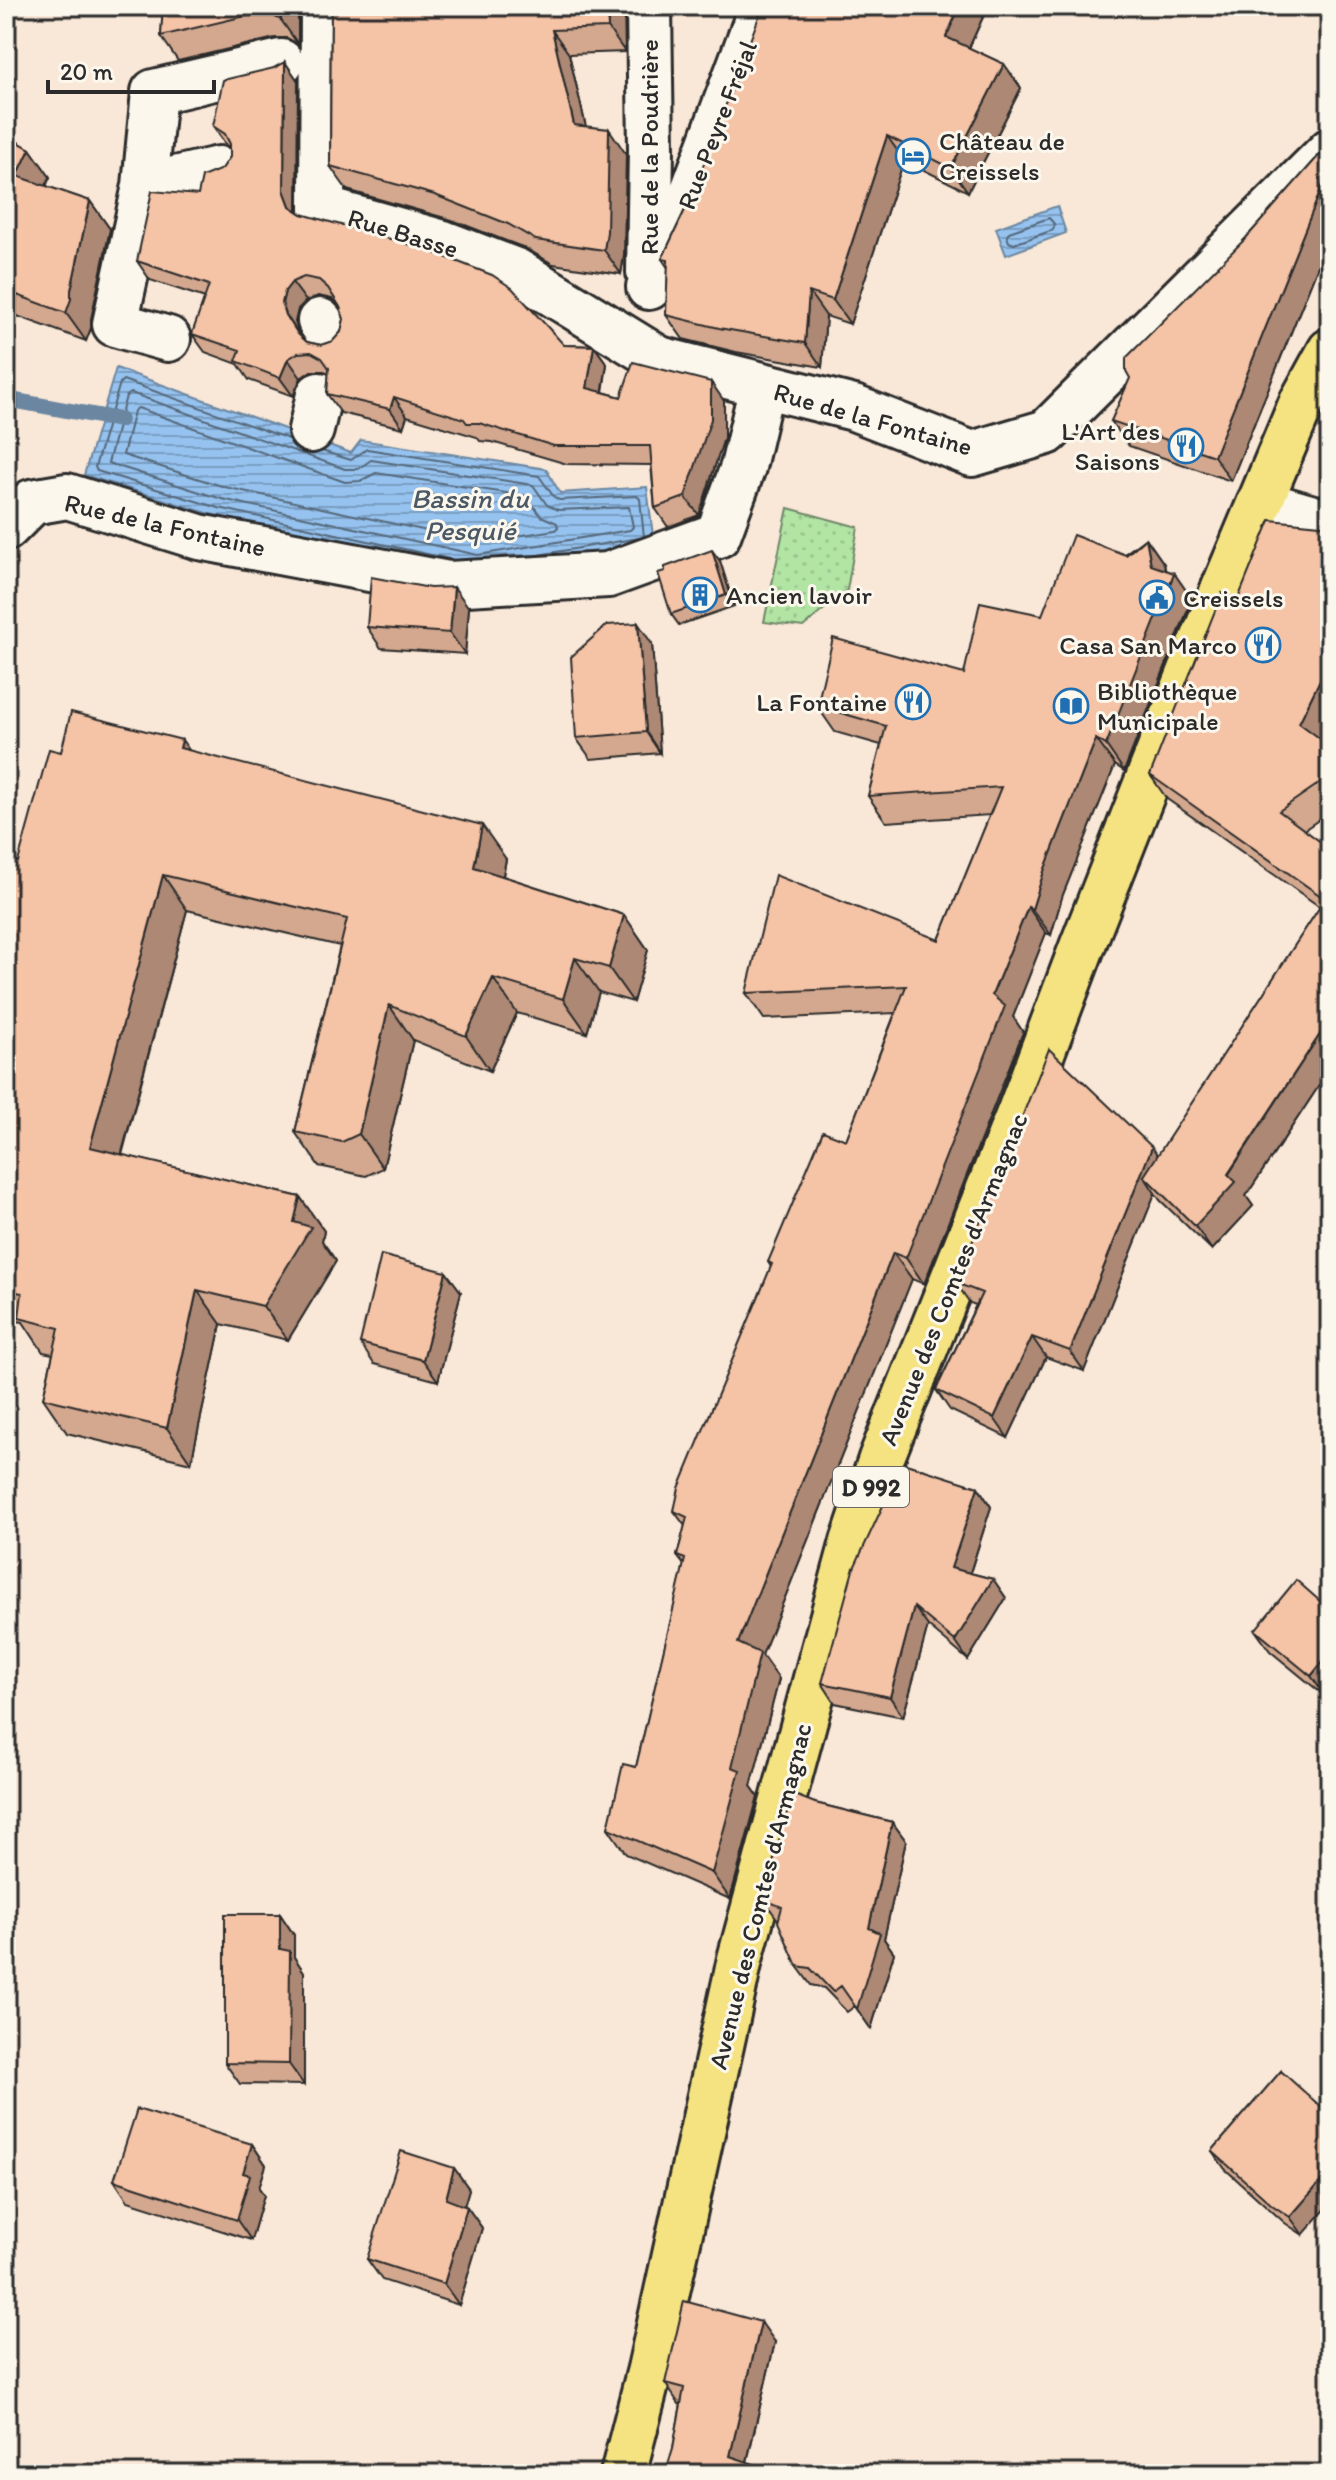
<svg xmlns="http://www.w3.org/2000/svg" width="1336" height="2480" font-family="Itim,sans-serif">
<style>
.green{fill:url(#green-dots);stroke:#6e8868;stroke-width:2}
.water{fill:url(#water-rules);stroke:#6b86a1;stroke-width:2}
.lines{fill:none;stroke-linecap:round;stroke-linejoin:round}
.shore{stroke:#556779;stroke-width:2}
.stream{stroke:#6b86a1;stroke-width:16}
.pedestrian-casing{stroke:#2b2b2b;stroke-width:50}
.minor-casing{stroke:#2b2b2b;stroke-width:50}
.primary-casing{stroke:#2b2b2b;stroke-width:50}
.pedestrian{stroke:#fbf7ec;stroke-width:44}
.minor{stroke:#fbf7ec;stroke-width:44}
.primary{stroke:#f5e382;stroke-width:44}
.wall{fill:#d3a88f;stroke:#2b2b2b;stroke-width:2;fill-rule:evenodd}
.shaded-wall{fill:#ac8874;stroke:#2b2b2b;stroke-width:2}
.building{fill:#f5c3a6;stroke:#2b2b2b;stroke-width:2;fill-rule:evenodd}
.labels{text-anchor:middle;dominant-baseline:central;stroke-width:6;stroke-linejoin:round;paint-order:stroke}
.shield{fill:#fbf7ec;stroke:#696865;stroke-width:2}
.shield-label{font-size:24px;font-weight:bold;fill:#2b2b2b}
.street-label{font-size:26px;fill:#2b2b2b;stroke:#fbf7ec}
.poi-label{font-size:26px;fill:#2b2b2b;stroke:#fbf7ec;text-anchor:start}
.water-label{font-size:28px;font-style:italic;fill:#4b5866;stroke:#fbf7ec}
</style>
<defs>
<pattern id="green-dots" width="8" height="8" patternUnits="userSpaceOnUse" patternTransform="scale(2)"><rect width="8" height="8" fill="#b2e4a4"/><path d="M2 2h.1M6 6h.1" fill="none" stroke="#99c48d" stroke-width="1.8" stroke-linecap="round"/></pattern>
<pattern id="water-rules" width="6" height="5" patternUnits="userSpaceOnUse" patternTransform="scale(2)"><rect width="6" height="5" fill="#95c2ef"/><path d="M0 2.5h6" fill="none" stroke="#7a9ec2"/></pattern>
</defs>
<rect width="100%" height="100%" fill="#f9e7d7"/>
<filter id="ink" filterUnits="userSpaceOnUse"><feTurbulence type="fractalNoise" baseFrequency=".0125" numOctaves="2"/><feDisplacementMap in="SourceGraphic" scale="16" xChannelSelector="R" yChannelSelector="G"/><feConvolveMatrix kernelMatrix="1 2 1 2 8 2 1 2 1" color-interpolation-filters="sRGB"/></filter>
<g filter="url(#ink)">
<path class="green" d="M788 508 858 527 847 590 803 627 764 622Z"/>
<path class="water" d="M1057 206 1066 233 1006 255 996 228Z
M116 368 351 453 361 440 546 469 560 493 647 487 654 544 478 573 217 516 84 475Z"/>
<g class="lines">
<path class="shore" d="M1049 218 1055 225 1053 230 1014 244 1009 242 1007 236 1009 232Z
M131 393 345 469H358L371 460 533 485 547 505 558 510 629 507 633 527 630 530 478 555 222 499 108 463 126 396Z
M138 408 345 482 360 481 376 473 526 496 541 516 557 523 558 527 555 530 478 542 225 487 123 455 134 411Z
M289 439 123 380 120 383 95 467 97 471 219 508 454 560
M322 451 351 460 367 449 539 476 554 497 559 500 637 496 640 499 644 537
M538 555 639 538"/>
<path class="stream" d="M6 399 120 420"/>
<g class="pedestrian-casing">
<path id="pedestrian" d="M323 6 322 209 443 243 516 271 659 359
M649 6 651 149 649 272
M145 186 219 169
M649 287 686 210 762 6
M320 321 332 339
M168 339 115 324 145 186 154 92 281 62
M311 430 319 395"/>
</g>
<g class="minor-casing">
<path id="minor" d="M659 359 854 408 972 454 1047 432 1330 151
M1261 503 1330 523
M6 528 32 502 67 496 199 537 449 584 608 575 718 535 743 467 762 386"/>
</g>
<g class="primary-casing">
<path id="primary" d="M623 2474 650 2369 740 1959 853 1542 881 1459 1020 1111 1082 947 1216 607 1302 402 1330 351"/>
</g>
<use href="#pedestrian" class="pedestrian"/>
<use href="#minor" class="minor"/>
<use href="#primary" class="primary"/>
</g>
<path class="wall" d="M163 6H298V44L287 38H275L178 61 161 36Z
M331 6H624L625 52 569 54 586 127 626 154 624 256 621 274 553 264 525 248 452 220 347 190 330 166Z
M988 6 969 48 1004 64 1021 88 968 192 904 160 850 324 826 316 822 367 736 352 683 339 666 315 668 268 662 259 692 195Z
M285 62 298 81V212L564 345 594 346 607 364 603 392 621 397 724 401V438L699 515 668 527 655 508 651 465 567 464 492 442 480 441 477 437 407 416 403 428 341 413 327 394 329 373 324 371H311L301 378 293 396 249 380 238 364 205 352 192 334 205 298 150 280 137 261 222 169 230 157V148L226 145 213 126 274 68ZM318 296 332 299 339 305 344 319 341 332 333 341 321 345 307 342 299 334 295 322 298 309 306 301Z
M6 135 30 149 50 177 46 186 90 201 110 229 91 319V328L86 341 6 312Z
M1330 143V236L1231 481 1129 446 1111 421 1246 238Z
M1330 526V718L1320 739 1330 746V812L1304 830 1330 849V1069L1246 1196 1253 1206 1212 1250 1160 1200 1155 1193 1084 1371 1046 1357 1008 1438 950 1410 936 1390 976 1305 970 1303 956 1283 1158 1155 1320 907 1167 799 1150 775 1238 599Z
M1146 538 1164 564 1165 570 1192 599 1124 771 1115 765 1062 897 1051 935 1046 933 1013 1017 1023 1032 924 1284 912 1279 762 1655 779 1679 751 1786 758 1796 730 1899 626 1854 608 1828 636 1767 684 1565 677 1556 685 1526 674 1511 771 1267 768 1262 846 1140 895 1013 764 1019 746 993 939 940 990 815 886 822 868 796 881 745 835 732 817 706 964 674Z
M720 561 734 606 679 625 671 614Z
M469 608 465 654 381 648 367 627Z
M652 644 660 753 591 759 576 738Z
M190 751 506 859 503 876 624 915 648 950 633 1002 599 992 587 1033 517 1013 490 1071 413 1040 383 1168 366 1176 319 1166 295 1132 340 946 187 910 122 1155 300 1197 324 1231 322 1241 336 1261 288 1340 221 1324 191 1463 67 1433 43 1398 53 1354 43 1352 23 1322 10 1320 6 1315V859L18 862 61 752Z
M446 1272 461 1292 438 1381 374 1364 360 1343Z
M978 1487 991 1507 970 1573 993 1579 1006 1598 968 1660 928 1626 903 1717 835 1703 822 1683Z
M1330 1610V1691L1326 1697 1270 1651 1255 1630Z
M815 1803 892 1822 906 1841 884 1939 894 1953 871 2029 855 2006 847 2012 824 1988 811 1985 797 1966 778 1920 763 1899Z
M280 1914 294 1935V1957L304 1972V2085L240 2084 225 2063Z
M1281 2071 1303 2235 1285 2223 1225 2169 1212 2151Z
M252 2144 266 2165 259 2188 264 2195 251 2240 128 2201 114 2180Z
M454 2168 469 2189 464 2206 467 2207 482 2228 459 2305 382 2280 367 2259Z
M775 2342 747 2462 673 2448 681 2404H679L665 2383Z"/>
<path class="shaded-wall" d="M281 6H298V44L281 20Z
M607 6H624L625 52 608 28Z
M960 6H988L963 61 946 37Z
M552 30 569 54 591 149 574 125Z
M285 62 298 81 297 209 303 225 290 206 284 190Z
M1004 64 1021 88 968 192 951 168Z
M609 129 626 154 624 256 621 274 604 250Z
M887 136 904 160 850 324 833 300Z
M30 149 50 177 37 205 17 176Z
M1330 167V236L1231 481 1214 456Z
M90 201 110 229 91 319V328L86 341 66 313Z
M292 282 306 301 298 309 295 322 299 334 311 353 286 315 282 303 285 291Z
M809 292 826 316 822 367 805 343Z
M594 346 607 364 600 407 587 388Z
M288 359 301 378 293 396 280 378Z
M711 382 724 401V438L699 515 685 497Z
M394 397 407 416 403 428 390 409Z
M1146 538 1164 564 1169 587 1174 573 1192 599 1124 771 1106 745 1151 565Z
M712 550 720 561 734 606 726 595Z
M454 587 469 608 465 654 450 633Z
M638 623 652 644 660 753 646 732Z
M1327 665 1330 670V718L1316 747 1299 723Z
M1096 739 1115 765 1062 897 1051 935 1032 909 1044 871Z
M182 740 206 774 180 748Z
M482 825 506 859 498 901 474 867Z
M163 875 187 910 114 1182 90 1147Z
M1028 907 1046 933 1013 1017 1023 1032 924 1284 906 1258 992 995Z
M624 915 648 950 633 1002 609 968Z
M575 958 599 992 587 1033 563 999Z
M493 978 517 1013 490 1071 466 1036Z
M389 1005 413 1040 383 1168 359 1134Z
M1330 1019V1069L1246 1196 1253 1206 1212 1250 1195 1226Z
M1152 1147 1166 1167 1144 1176 1155 1193 1084 1371 1070 1351Z
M300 1197 324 1231 322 1241 336 1261 288 1340 263 1306 294 1222Z
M893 1253 912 1279 762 1655 779 1679 751 1786 758 1796 730 1899 712 1873 738 1643Z
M446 1272 461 1292 438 1381 423 1360Z
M197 1290 221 1324 191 1463 167 1428Z
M1032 1337 1046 1357 1008 1438 994 1418Z
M978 1487 991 1507 965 1588 951 1568Z
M993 1579 1006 1598 968 1660 955 1641Z
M914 1607 928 1626 903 1717 890 1697Z
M1328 1655 1330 1657V1691L1326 1697 1311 1676Z
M892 1822 906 1841 884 1939 894 1953 871 2029 857 2009 869 1928Z
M280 1914 294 1935V1957L304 1972V2085L289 2064 280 1949Z
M252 2144 266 2165 259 2188 264 2195 251 2240 237 2220 243 2173Z
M454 2168 469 2189 460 2220 446 2199Z
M1330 2171V2204L1303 2235 1290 2217Z
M467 2207 482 2228 459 2305 444 2284Z
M761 2322 775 2342 744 2474 730 2456Z
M760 2466 765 2474H757Z"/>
<path class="building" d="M163 6H281V20L270 14 258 13 161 36Z
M331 6H607L608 28 552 30 574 125 609 129 607 232 604 250 536 240 508 224 435 195 330 166Z
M763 6H960L946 37 1004 64 951 168 887 136 833 300 809 292 805 343 719 328 666 315 668 260 662 259 692 195Z
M285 62 284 190 290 206 302 214 422 248 492 275 512 288 564 345 594 346 587 388 621 397 633 362 711 382V419L685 497 655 508 650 446H554L479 423H467L464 419 394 397 390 409 327 394 329 368 322 358 311 352 298 353 288 359 280 378 236 361 240 350 192 334 209 285 137 261 152 191 198 195 202 177 222 169 230 157V144L225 134 213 126 223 80 274 68ZM304 277 319 280 328 288 340 307 344 319 341 332 333 341 321 345 307 342 298 334 286 315 282 303 285 291 292 282Z
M6 135 30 149 17 176 90 201 71 290V299L66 313 6 291Z
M1330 143V167L1214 456 1111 421 1130 378 1126 371V358L1246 238Z
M1270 520 1330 526V664L1327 665 1299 723 1330 746V776L1279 811 1330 849V1019L1228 1174 1236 1182 1195 1226 1144 1176 1325 899 1150 775 1222 593 1238 599Z
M1073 535 1126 555 1146 538 1151 565 1174 573 1106 745 1096 739 1044 871 1032 909 1028 907 992 995 1005 1006 906 1258 893 1253 738 1643 760 1653 732 1767 740 1770 712 1873 608 1828 623 1764 636 1767 685 1559 677 1556 687 1517 674 1511 679 1488 772 1264 768 1262 823 1131 846 1140 906 986 746 993 775 875 939 940 1001 787 868 796 886 726 817 706 833 638 964 674 980 602 1042 615Z
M712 550 726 595 671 614 658 573 665 571V567Z
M371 577 430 588 454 587 450 633 367 627Z
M638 623 646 732 576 738 571 657 607 625Z
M71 712 182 740 180 748 482 825 474 867 624 915 609 968 575 958 563 999 493 978 466 1036 389 1005 359 1134 342 1142 295 1132 347 919 163 875 90 1147 300 1197 294 1222 311 1227 263 1306 197 1290 167 1428 43 1398 59 1328 19 1318 22 1293 6 1290V859L18 862 49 749 61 752Z
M1049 1049 1152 1147 1070 1351 1032 1337 994 1418 936 1390 982 1293 956 1283Z
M381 1255 446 1272 423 1360 360 1343Z
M903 1463 978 1487 951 1568 993 1579 955 1641 914 1607 890 1697 822 1683 853 1570Z
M1296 1580 1330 1610V1656L1328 1655 1311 1676 1255 1630Z
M792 1794 815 1803 892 1822 869 1928 880 1933 857 2009 841 1986 833 1992 810 1968 797 1966 778 1922 782 1907 763 1899Z
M225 1914H280V1949L290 1951 289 2064 225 2063Z
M1281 2071 1330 2115V2171L1290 2217 1272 2205 1212 2151Z
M137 2109 252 2144 243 2173 250 2175 237 2220 114 2180Z
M401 2151 454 2168 446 2199 467 2207 444 2284 367 2259Z
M684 2301 761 2322 730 2456 760 2466 757 2474H665L673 2448 684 2388 665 2383Z"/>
</g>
<defs>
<g id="hotel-ring" transform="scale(1.8)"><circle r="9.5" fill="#fbf7ec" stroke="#1f6fb2" stroke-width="1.5"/><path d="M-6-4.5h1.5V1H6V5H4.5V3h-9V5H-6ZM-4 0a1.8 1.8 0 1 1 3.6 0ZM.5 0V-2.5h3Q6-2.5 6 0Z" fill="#1f6fb2"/></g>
<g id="restaurant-ring" transform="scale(1.8)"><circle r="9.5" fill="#fbf7ec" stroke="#1f6fb2" stroke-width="1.5"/><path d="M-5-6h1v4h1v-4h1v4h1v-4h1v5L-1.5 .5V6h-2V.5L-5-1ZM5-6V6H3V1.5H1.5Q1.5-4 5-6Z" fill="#1f6fb2"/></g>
<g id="building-ring" transform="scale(1.8)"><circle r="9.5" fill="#fbf7ec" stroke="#1f6fb2" stroke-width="1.5"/><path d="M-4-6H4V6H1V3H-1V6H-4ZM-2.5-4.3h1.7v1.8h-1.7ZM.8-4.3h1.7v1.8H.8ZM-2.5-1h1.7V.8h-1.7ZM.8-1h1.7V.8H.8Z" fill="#1f6fb2"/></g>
<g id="civic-ring" transform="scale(1.8)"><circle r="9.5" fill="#fbf7ec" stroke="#1f6fb2" stroke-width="1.5"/><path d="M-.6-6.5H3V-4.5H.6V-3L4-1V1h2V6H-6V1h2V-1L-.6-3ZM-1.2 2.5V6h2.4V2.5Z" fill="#1f6fb2"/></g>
<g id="library-ring" transform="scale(1.8)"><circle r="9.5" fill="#fbf7ec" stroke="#1f6fb2" stroke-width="1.5"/><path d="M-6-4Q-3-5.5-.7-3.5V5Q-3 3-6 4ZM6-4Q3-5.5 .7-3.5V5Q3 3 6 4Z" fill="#1f6fb2"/></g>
</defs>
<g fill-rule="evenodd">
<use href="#hotel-ring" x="913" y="156"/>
<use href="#restaurant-ring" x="1186" y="446"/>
<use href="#building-ring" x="700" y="595"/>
<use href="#civic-ring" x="1157" y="598"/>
<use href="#restaurant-ring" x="1263" y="645"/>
<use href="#restaurant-ring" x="913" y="702"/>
<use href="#library-ring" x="1071" y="706"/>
</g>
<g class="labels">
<rect class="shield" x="833" y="1467" width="76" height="40" rx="6"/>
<g class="shield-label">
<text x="871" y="1487">D 992</text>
</g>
<g class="street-label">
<text transform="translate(717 125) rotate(-69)">Rue Peyre Fréjal</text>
<text transform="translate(649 147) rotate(-90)">Rue de la Poudrière</text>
<text transform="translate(403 233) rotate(17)">Rue Basse</text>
<text transform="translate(873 419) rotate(16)">Rue de la Fontaine</text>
<text transform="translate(165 525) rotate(13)">Rue de la Fontaine</text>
<text transform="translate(953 1279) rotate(-68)">Avenue des Comtes d'Armagnac</text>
<text transform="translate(760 1896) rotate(-76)">Avenue des Comtes d'Armagnac</text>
</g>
<g class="poi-label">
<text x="939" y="141">Château de<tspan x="939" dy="30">Creissels</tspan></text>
<text x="1160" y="431" text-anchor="end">L'Art des<tspan x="1160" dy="30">Saisons</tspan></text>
<text x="726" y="595">Ancien lavoir</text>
<text x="1183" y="598">Creissels</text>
<text x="1237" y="645" text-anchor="end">Casa San Marco</text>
<text x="1097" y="691">Bibliothèque<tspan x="1097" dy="30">Municipale</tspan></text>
<text x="887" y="702" text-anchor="end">La Fontaine</text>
</g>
<g class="water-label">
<text x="470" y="498">Bassin du<tspan x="470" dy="32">Pesquié</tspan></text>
</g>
</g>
<rect width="1336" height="2480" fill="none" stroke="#fbf7ec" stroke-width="32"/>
<rect x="16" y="16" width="1304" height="2448" fill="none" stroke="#2b2b2b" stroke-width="3" filter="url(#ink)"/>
<path d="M48 80v12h166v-12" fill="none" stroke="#2b2b2b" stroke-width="4"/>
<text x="60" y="80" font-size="24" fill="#2b2b2b" stroke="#fbf7ec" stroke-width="6" paint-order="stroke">20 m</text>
</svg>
